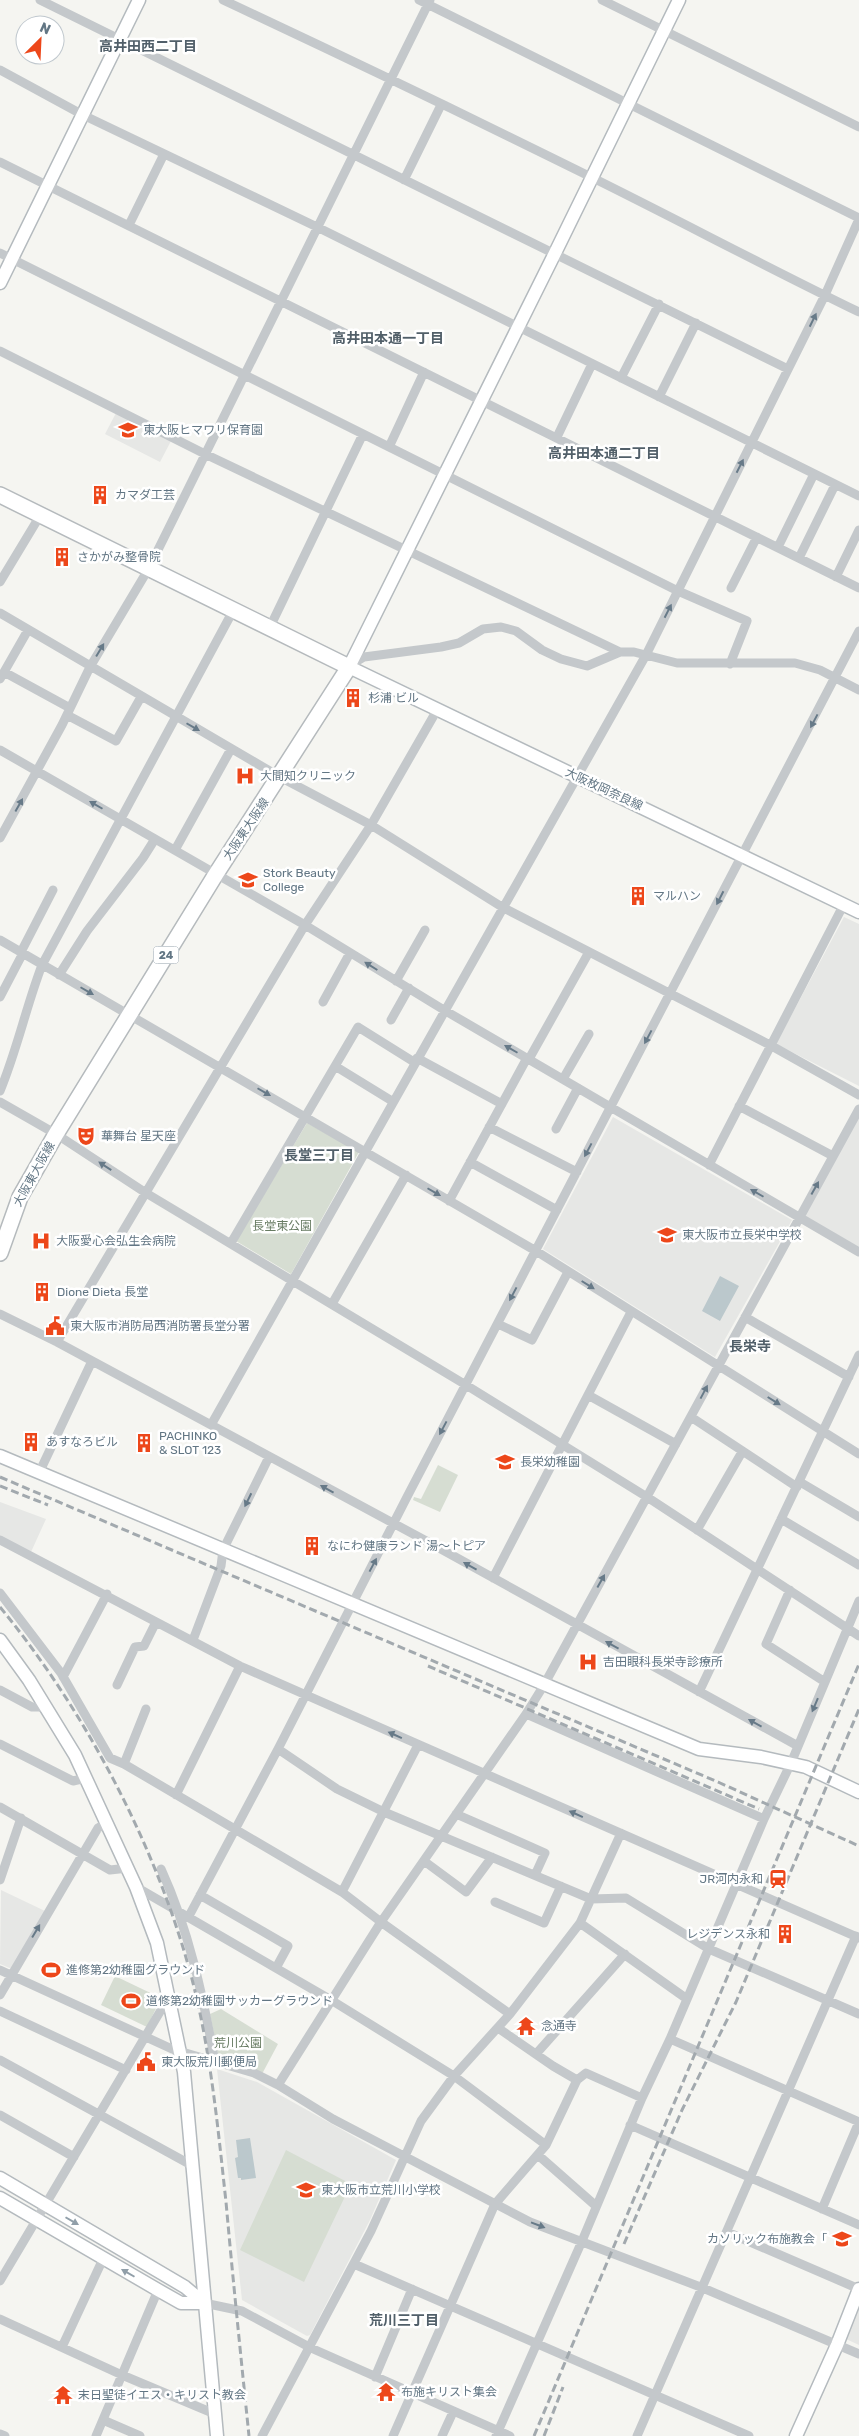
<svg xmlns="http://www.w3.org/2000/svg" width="859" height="2436" font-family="Rubik,'Noto Sans JP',sans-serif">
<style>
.built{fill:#e6e7e5}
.green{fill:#d6ddd2}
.water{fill:#bbc8cc}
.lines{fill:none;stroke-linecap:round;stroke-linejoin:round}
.secondary-casing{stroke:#b4babe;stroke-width:15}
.primary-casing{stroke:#b5babd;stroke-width:18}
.street{stroke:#c4c8cb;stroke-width:9}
.secondary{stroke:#fff;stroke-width:12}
.primary{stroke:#fff;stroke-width:15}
.rail{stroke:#a2a9ae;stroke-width:3;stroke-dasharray:8 4;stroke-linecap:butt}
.oneway{fill:#677a88}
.oneway2{fill:#919fa9}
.labels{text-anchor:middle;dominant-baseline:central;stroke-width:5;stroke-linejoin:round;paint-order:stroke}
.shield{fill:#fff;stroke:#919fa9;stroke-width:1}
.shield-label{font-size:11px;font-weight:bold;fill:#627684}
.poi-label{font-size:12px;fill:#627684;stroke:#fff;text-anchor:start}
.street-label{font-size:12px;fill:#627684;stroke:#fff}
.park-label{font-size:12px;fill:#677b62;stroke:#fff}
.neighbourhood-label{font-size:14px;font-weight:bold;fill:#515f69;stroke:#fff}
</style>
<rect width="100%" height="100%" fill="#f5f5f1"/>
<path class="built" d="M116 413 171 441 160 462 105 434Z
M844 917 859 924V1086L776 1044Z
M859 1116V1247L805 1216Z
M613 1117 792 1220 715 1357 543 1249Z
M0 1502 46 1519 31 1552 0 1537Z
M1 1890 45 1911 12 1969 0 1964Z
M217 2069 257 2082 396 2160 370 2220 310 2335 307 2336 242 2300Z
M859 2308V2345L846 2339Z"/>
<path class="green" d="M307 1123 359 1152 291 1274 236 1241Z
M438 1465 458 1475 440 1512 413 1500 414 1497 421 1499Z
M115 1976 161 1998 147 2027 101 2005Z
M221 2009 278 2044 262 2074 219 2059 210 2014Z
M286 2150 351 2184 304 2282 240 2250Z"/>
<path class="water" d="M720 1276 739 1286 720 1321 702 1311Z
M250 2138 256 2178 241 2180V2178H238L235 2158 238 2157 236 2140Z"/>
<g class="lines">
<g class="secondary-casing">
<path id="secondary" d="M679 0 555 253 349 667 859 912
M0 283 139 0
M0 1456 699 1749 761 1757 806 1767 859 1792
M0 1640 29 1680 75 1755 136 1887 157 1943 184 2072 217 2436
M0 2178 185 2287 204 2303
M0 2198 158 2290 181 2303H204
M796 2436 837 2345 859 2289"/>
</g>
<g class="primary-casing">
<path id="primary" d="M0 495 349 667 216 874 56 1134 20 1197 0 1253"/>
</g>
<path class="street" d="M40 0 788 369
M223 0C347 58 470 117 593 178 682 222 770 269 859 312
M419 0 859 218
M602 0 859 127
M0 70 83 115 317 227 859 496
M0 162 859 588
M404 180 441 105
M129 225 164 154
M0 253 678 591 747 621 730 664
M0 351 205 454 620 652
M621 378 659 304
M659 397 696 323
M557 437 592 364
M389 447 424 372
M778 547 814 474
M799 558 835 485
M836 577 859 530
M0 582 41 514
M731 588 757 537
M0 613 280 777 371 825 502 907 770 1045 859 1095
M270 627 363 434
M349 666 364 657 441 647 459 643 483 629 501 627 516 631 542 650 561 659 587 666 620 652H634L677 663H795L820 670 859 690
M4 672 70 708
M0 679 28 630
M67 715 116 741 141 697
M0 750 305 925 444 1010 859 1252
M0 838 62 725 90 667 149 568 430 0
M175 850 231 749
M0 940 536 1251 859 1454
M21 952 53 890
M59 975 87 931 143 858 155 839
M396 981 425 930
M0 997 23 953
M323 1002 350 953
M391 1020 409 988
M417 1058 502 1104
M529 1059 589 952
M335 1066 392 1101
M563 1079 589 1034
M0 1091C17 1050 26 1007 42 965L234 609
M0 1102 56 1134 146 1193 466 1385 647 1497 859 1636
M739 1106 833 1156
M489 1127 577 1172
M556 1129 578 1088
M470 1162 557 1210
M709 1165 844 904
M449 1201 527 1058
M231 1243 358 1027 414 1062
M332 1304 406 1175
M0 1314 57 1342 430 1543 798 1746
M745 1317 849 1377
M498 1324 532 1340 568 1272
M57 1342 305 925 371 825 437 710
M588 1395 676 1444
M691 1417 797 1487
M211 1425 646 655 825 295 859 219
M39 1473 92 1361
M800 1482 859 1517
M781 1519 859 1565
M697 1530 742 1452
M0 1540 240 1666 859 1938
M493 1578 631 1312
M790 1590 766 1644 825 1682
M0 1593 61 1673 110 1758 124 1764 342 1892 381 1922 510 2014
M193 1640 221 1566 223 1550 269 1457
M63 1677 107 1594
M117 1685 135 1647 144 1646 156 1622
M0 1690 32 1707H46
M699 1692 859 1355
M526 1714 764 1819
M0 1744 73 1781 86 1778
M278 1749 337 1789 384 1812 591 1899 626 1898 709 1949 859 2014
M124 1764 146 1709
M176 1795 240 1666
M0 1807 110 1870 128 1868
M456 1814 545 1853 535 1875
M424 1861 466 1892 492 1857
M161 1869C189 1930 203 1996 215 2062
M0 1880 21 1818
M136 1887 331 2000 454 2076 546 2145
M342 1892 418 1745
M200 1895 288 1946 276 1968
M495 1902 544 1923 561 1886
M189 1916 278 1749 408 1495 859 631
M580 1923 687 1999
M0 1970 172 2049 254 2073 278 2085 333 2119 530 2222 703 2288 859 2354
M0 1995 98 1828 107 1823
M0 2011 126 2070
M498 2028 553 2066 577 2080
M670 2039 859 2122
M536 2054 625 1954
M0 2060 193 2166
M278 2085 381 1922 526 1714 544 1685 859 1109
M0 2115 74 2157
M630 2125 859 2225
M538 2155 596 2206
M822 2209 859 2122
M727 2232 859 2289
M354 2264 749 2436
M0 2281 161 2010 170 2003
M204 2303 242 2311 311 2348 510 2436
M0 2319 122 2375 215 2414
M62 2347 103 2259
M375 2377 412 2289
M103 2420 140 2436
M0 2434 5 2436
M96 2436 158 2290
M262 2436 371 2231 421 2121 454 2076 510 2014 580 1923 621 1833
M393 2436 495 2204 546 2145 577 2080 586 2073 642 2098
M442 2436 453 2412
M496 2436 582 2241 642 2098 670 2039 764 1819 791 1763 859 1601
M637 2436 856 1936"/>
<use href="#secondary" class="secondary"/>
<use href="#primary" class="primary"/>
<path class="rail" d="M0 1477 718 1782 859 1846
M0 1486 48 1505
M0 1607C87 1713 159 1851 193 1983 211 2054 218 2129 226 2202 233 2280 241 2358 249 2436
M428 1666 759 1809
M624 2244 682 2110 736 2002 859 1709
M534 2436 859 1664
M544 2436 563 2387"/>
</g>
<defs><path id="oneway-solid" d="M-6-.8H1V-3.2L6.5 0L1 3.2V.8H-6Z" transform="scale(1.25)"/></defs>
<g class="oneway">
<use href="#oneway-solid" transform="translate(813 320) rotate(-64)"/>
<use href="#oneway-solid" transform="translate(740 466) rotate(-63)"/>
<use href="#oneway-solid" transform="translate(668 611) rotate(-63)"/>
<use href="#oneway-solid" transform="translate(100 650) rotate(-59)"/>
<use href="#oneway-solid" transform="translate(814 721) rotate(118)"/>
<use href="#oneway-solid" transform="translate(193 727) rotate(30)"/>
<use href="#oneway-solid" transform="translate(19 805) rotate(-61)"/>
<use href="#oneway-solid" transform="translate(96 805) rotate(-150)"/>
<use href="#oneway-solid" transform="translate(720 898) rotate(117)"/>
<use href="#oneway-solid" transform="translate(371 966) rotate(-148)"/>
<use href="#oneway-solid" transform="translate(87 991) rotate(30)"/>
<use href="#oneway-solid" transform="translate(648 1037) rotate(118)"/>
<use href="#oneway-solid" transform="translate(511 1049) rotate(-150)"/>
<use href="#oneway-solid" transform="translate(264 1092) rotate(30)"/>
<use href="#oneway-solid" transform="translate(588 1150) rotate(118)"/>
<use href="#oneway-solid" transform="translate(105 1166) rotate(-147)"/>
<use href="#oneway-solid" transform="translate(815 1188) rotate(-61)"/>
<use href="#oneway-solid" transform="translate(434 1192) rotate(30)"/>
<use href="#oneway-solid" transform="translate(757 1193) rotate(-150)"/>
<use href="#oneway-solid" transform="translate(588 1285) rotate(32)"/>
<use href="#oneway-solid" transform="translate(513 1294) rotate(118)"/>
<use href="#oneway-solid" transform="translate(704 1392) rotate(-62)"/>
<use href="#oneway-solid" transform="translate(774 1401) rotate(32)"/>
<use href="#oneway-solid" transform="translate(443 1428) rotate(118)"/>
<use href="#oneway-solid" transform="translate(327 1489) rotate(-151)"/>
<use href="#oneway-solid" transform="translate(248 1500) rotate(116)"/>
<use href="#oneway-solid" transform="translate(373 1565) rotate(-62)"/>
<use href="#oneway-solid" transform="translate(470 1566) rotate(-151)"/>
<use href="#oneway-solid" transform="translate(601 1581) rotate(-61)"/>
<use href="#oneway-solid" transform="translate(612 1645) rotate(-151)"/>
<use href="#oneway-solid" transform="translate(815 1705) rotate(113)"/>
<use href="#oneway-solid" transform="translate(755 1723) rotate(-151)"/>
<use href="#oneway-solid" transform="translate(395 1735) rotate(-156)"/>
<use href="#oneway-solid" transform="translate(576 1814) rotate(-156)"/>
<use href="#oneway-solid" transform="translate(36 1931) rotate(-59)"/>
<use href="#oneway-solid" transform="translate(538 2225) rotate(21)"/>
</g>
<g class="oneway2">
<use href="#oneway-solid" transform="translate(72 2221) rotate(30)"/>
<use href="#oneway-solid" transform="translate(128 2273) rotate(-150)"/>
</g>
<defs>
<g id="school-bare" transform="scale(1.5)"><path d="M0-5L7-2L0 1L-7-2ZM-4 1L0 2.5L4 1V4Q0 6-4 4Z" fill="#ed471a" stroke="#fff" stroke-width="2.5" paint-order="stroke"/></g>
<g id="building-bare" transform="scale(1.5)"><path d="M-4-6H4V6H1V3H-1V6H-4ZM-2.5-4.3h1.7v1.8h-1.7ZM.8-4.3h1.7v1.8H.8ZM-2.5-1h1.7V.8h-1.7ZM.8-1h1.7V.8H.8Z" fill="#ed471a" stroke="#fff" stroke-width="2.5" paint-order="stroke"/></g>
<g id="hospital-bare" transform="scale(1.5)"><path d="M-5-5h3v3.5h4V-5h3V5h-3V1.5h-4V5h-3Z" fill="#ed471a" stroke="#fff" stroke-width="2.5" paint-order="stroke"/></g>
<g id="university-bare" transform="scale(1.5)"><path d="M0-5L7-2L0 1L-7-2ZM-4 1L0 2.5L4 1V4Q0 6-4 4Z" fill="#ed471a" stroke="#fff" stroke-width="2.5" paint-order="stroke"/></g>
<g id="theatre-bare" transform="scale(1.5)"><path d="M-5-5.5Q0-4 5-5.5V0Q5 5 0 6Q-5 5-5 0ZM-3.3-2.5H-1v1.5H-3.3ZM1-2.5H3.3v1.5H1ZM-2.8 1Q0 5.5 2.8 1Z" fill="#ed471a" stroke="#fff" stroke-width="2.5" paint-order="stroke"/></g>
<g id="civic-bare" transform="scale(1.5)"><path d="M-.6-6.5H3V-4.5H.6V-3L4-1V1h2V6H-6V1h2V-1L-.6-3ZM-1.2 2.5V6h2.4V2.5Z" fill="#ed471a" stroke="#fff" stroke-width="2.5" paint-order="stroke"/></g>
<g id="station-bare" transform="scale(1.5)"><path d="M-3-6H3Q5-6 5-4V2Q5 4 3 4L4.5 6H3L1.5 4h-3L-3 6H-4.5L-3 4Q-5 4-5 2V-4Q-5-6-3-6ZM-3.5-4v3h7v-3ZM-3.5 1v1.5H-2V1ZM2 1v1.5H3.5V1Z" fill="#ed471a" stroke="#fff" stroke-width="2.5" paint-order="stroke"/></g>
<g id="stadium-bare" transform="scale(1.5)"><path d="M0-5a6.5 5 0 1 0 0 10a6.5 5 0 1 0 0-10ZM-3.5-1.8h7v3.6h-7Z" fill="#ed471a" stroke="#fff" stroke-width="2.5" paint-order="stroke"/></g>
<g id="temple-bare" transform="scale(1.5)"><path d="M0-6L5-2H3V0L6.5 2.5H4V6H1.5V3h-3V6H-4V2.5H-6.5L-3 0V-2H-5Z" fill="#ed471a" stroke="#fff" stroke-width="2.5" paint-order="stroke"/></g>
</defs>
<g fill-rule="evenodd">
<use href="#school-bare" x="128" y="430"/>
<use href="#building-bare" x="100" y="495"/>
<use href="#building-bare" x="62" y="557"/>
<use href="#building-bare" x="353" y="698"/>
<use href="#hospital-bare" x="245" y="776"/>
<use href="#university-bare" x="248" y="880"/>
<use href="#building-bare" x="638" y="896"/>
<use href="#theatre-bare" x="86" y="1136"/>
<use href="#school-bare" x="667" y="1235"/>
<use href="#hospital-bare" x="41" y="1241"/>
<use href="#building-bare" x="42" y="1292"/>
<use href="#civic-bare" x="55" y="1326"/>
<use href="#building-bare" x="31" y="1442"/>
<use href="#building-bare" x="144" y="1443"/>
<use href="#school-bare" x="505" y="1462"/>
<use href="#building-bare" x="312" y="1546"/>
<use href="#hospital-bare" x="588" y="1662"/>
<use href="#station-bare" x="778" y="1879"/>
<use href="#building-bare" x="785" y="1934"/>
<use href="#stadium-bare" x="51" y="1970"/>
<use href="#stadium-bare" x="131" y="2001"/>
<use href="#temple-bare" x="526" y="2026"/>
<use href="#civic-bare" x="146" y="2062"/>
<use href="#school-bare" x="306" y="2190"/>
<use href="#school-bare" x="842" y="2239"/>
<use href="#temple-bare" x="386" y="2392"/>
<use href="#temple-bare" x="63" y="2395"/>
</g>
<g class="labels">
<rect class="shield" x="153.5" y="946.5" width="25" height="17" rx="4"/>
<g class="shield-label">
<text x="166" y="955">24</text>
</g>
<g class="poi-label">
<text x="143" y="430">東大阪ヒマワリ保育園</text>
<text x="115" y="495">カマダ工芸</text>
<text x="77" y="557">さかがみ整骨院</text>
<text x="368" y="698">杉浦 ビル</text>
<text x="260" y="776">大間知クリニック</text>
<text x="263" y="873">Stork Beauty<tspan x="263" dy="14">College</tspan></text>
<text x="653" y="896">マルハン</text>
<text x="101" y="1136">華舞台 星天座</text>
<text x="682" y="1235">東大阪市立長栄中学校</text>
<text x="56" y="1241">大阪愛心会弘生会病院</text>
<text x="57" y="1292">Dione Dieta 長堂</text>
<text x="70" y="1326">東大阪市消防局西消防署長堂分署</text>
<text x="159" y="1436">PACHINKO<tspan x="159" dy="14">&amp; SLOT 123</tspan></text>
<text x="46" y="1442">あすなろビル</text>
<text x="520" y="1462">長栄幼稚園</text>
<text x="327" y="1546">なにわ健康ランド 湯～トピア</text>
<text x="603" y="1662">吉田眼科長栄寺診療所</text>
<text x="763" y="1879" text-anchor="end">JR河内永和</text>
<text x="770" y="1934" text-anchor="end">レジデンス永和</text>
<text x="66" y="1970">進修第2幼稚園グラウンド</text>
<text x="146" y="2001">道修第2幼稚園サッカーグラウンド</text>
<text x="541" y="2026">念通寺</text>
<text x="161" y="2062">東大阪荒川郵便局</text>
<text x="321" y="2190">東大阪市立荒川小学校</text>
<text x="827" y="2239" text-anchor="end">カソリック布施教会「</text>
<text x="401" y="2392">布施キリスト集会</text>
<text x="78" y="2395">末日聖徒イエス・キリスト教会</text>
</g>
<g class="street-label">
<text transform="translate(604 789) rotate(25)">大阪枚岡奈良線</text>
<text transform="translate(246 829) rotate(-56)">大阪東大阪線</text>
<text transform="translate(34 1174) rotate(-61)">大阪東大阪線</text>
</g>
<g class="park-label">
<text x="282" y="1226">長堂東公園</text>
<text x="238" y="2043">荒川公園</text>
</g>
<g class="neighbourhood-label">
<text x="148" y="46">高井田西二丁目</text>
<text x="388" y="338">高井田本通一丁目</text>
<text x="604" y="453">高井田本通二丁目</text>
<text x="319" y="1155">長堂三丁目</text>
<text x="750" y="1346">長栄寺</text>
<text x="404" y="2320">荒川三丁目</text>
</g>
</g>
<g transform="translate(40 40) rotate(24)"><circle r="24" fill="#ffffff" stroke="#c0c8ce"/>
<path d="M0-4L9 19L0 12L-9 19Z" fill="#ed471a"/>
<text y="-8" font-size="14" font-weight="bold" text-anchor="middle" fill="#627684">N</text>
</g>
</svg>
